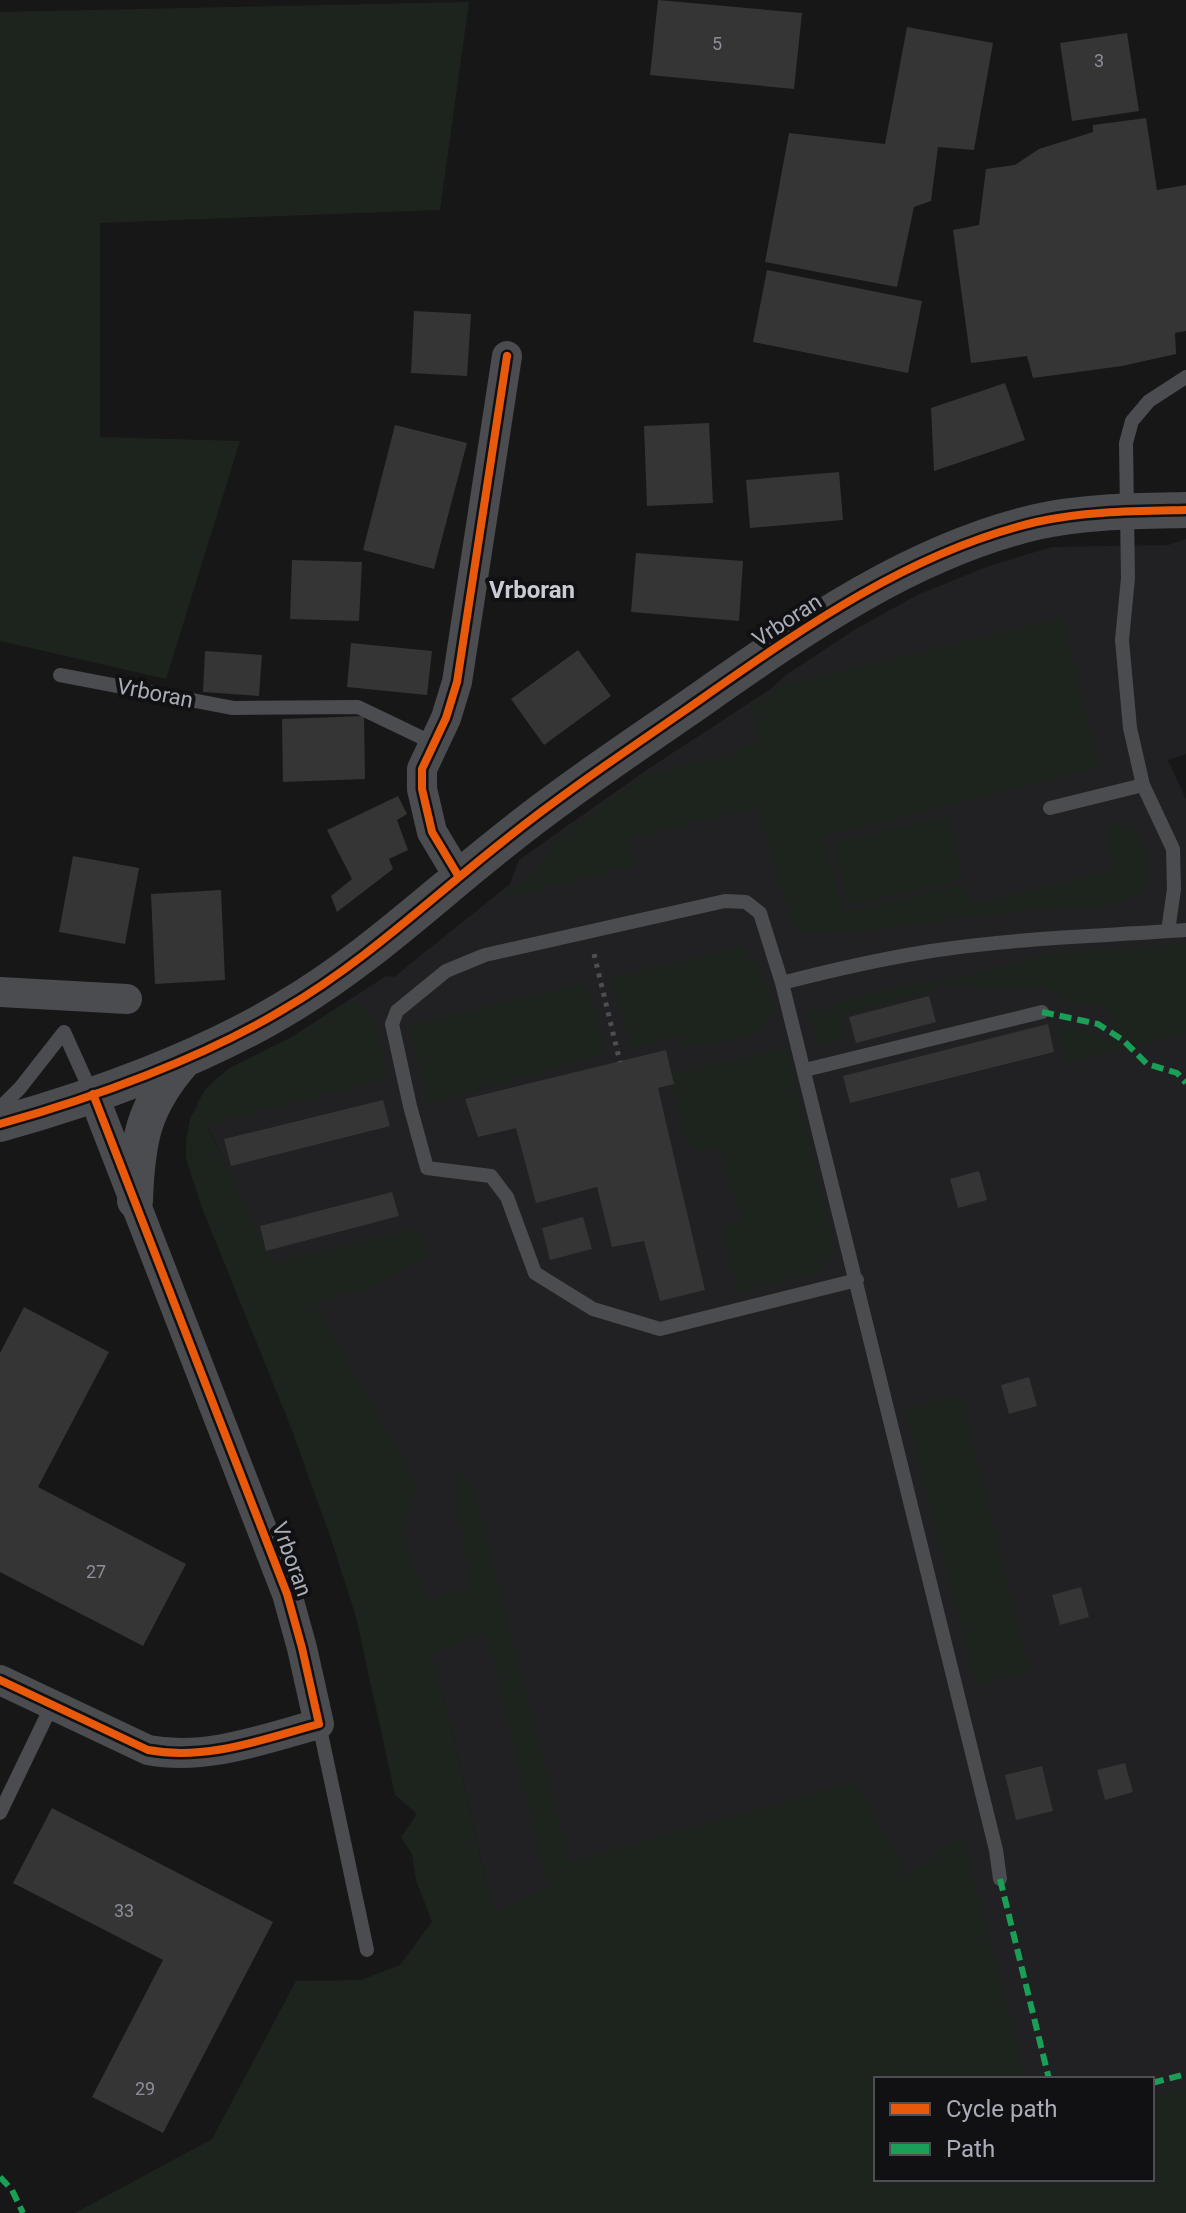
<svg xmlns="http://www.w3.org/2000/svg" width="1186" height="2213" font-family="Roboto,sans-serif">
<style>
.built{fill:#212123}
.green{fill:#1d241e;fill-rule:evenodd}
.building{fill:#353536}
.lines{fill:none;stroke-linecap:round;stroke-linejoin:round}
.path{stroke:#4d4e52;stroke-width:5;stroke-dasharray:4 6;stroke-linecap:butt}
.service{stroke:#4b4c50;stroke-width:14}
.minor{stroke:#4b4c50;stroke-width:30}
.tertiary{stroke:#4b4c50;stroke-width:36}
.quiet{stroke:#1a9f57;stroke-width:6;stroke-dasharray:12 6;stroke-linecap:butt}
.cycleway-casing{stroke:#111113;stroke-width:13}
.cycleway{stroke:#e8590c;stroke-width:8}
.labels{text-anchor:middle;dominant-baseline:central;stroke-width:8;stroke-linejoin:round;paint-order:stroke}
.number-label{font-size:18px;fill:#8b8f98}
.street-label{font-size:22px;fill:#a8adb8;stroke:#111113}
.neighbourhood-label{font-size:24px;font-weight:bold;fill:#c9ccd4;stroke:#111113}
</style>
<rect width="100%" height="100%" fill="#171717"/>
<path class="built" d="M1186 539V754L1168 760 1186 799V2135L1152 2140V2079H876V2179L586 2213 486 1882 449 1718 406 1570 271 1262 197 1103 205 1090 230 1068 290 1038 386 976 394 977 510 884 519 860 645 771 772 688 786 675 854 630 917 595 989 566 1052 547 1168 545Z"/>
<path class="green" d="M469 2 440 210 100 223V437L240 441 166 679 0 641V12Z
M1062 617 1099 768 822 837 844 911 964 884 971 904 1114 869 1105 825 1120 821 1133 826C1143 846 1159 874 1138 893 1119 911 1085 906 1061 908 975 912 889 932 804 934L791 922 759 808 629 838 634 866 499 899 530 876 558 838 646 774 739 753 741 747 760 742 750 702 774 696 772 688Z
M948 815 963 878 848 906 833 843Z
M1186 943V1033L1067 1063 1055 1027 1071 1025 1114 1043V1017L1099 1006 1067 1003 1047 988 939 984 937 989 843 1013 844 1037 820 1045 808 1014 882 989 955 979 1047 954Z
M739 947C759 964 767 982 775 1008L762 1028 748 1038 682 1048 678 1036 631 1049 611 977Z
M587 983 605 1054 428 1104 409 1024Z
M347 1003C351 1004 356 1003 360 1005 379 1013 383 1060 387 1078L207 1125 272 1262 417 1227 428 1255 377 1285 315 1303 417 1485 401 1535 427 1601 469 1587 453 1466 473 1487 569 1861 855 1782 908 1876 962 1835 1026 2079H876V2179H1152V2097L1186 2089V2213H75L212 2139 296 1981 361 1980 400 1965 432 1922 416 1880 412 1854 401 1837 417 1814 395 1795 356 1617 332 1542 292 1430 202 1208 186 1159V1140L190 1119 205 1090 215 1080 230 1068 290 1038ZM487 1633 548 1889 496 1913 486 1882 449 1718 431 1655Z
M787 1047 832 1239 833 1257 817 1273 739 1292 721 1226 741 1220 719 1147 697 1152 696 1145 688 1147 668 1074Z
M960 1394 1029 1671 976 1686 905 1408Z"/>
<path class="building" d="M658 0 802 13 794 89 650 75Z
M907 27 993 43 974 150 938 147 931 201 914 207 897 287 765 262 789 133 885 144Z
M1127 33 1139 111 1072 121 1060 43Z
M1146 118 1157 190 1186 185V331L1175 333 1176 354 1122 366 1033 378 1027 356 971 363 953 230 979 225 986 169 1015 165 1039 149 1093 132V125Z
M767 270 922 301 908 373 753 342Z
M414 311 471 314 467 376 411 373Z
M1005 383 1025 440 934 471 931 408Z
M709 423 713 503 647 506 644 426Z
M395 425 467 443 434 569 363 550Z
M839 472 843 520 750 528 746 480Z
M636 553 743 561 739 621 631 612Z
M292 560 362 562 359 621 290 619Z
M351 643 432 651 427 695 347 687Z
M578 650 611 696 544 745 511 699Z
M205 651 262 655 259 696 203 692Z
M364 716 365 779 283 782 282 719Z
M398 796 407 814 397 820 408 850 389 859 393 869 337 912 331 896 352 879 327 830Z
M73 856 139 868 125 944 59 932Z
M221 890 225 980 155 984 151 894Z
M929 996 936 1022 856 1043 849 1017Z
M1048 1024 1054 1052 850 1103 843 1076Z
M666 1050 674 1084 658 1088 705 1290 660 1301 644 1241 612 1247 597 1187 536 1203 516 1128 478 1137 465 1099Z
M383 1100 390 1126 231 1166 224 1139Z
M979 1171 987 1200 958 1208 950 1179Z
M392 1192 399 1216 266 1251 260 1226Z
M583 1217 592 1249 550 1260 542 1228Z
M24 1307 109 1352 38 1487 186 1564 143 1646 0 1572V1353Z
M1029 1377 1037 1406 1009 1414 1001 1385Z
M1081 1587 1089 1617 1060 1625 1052 1595Z
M1125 1763 1133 1792 1105 1800 1097 1770Z
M1042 1766 1053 1811 1016 1820 1005 1775Z
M52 1808 273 1922 163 2133 92 2097 163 1960 13 1883Z"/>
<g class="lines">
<path class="path" d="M594 954 620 1062"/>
<path class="service" d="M60 675 233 708 358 707 433 743
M1050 808 1143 785
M1168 931 1174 889 1173 849 1143 785 1130 728 1122 640 1128 578 1126 443 1132 421 1149 401 1186 377
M782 983C832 970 881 959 931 951 1015 938 1101 936 1186 930
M805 1070 1042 1012
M0 1108 20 1088 64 1032 92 1094
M857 1280 660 1329 593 1309 535 1273 507 1197 491 1176 427 1168 410 1106 392 1024 397 1011 446 971 485 955 725 901 746 902 760 913 782 983 996 1850 1000 1879
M319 1724 367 1950
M0 1813 52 1705"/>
<path class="minor" d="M459 877 432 832 422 789V769L446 718 457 682 507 356
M0 992 127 999
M0 1680 148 1750C207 1761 263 1739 319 1724L302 1648 287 1594 93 1094"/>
<path class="tertiary" d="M0 1124C93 1098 201 1059 284 1009 363 963 429 900 501 843 559 796 622 754 684 711 793 635 905 553 1036 522 1084 511 1137 511 1186 510
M135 1201C137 1141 143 1106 184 1060"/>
<path class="quiet" d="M1042 1012 1098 1024 1123 1040 1147 1064 1177 1073 1186 1083
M1000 1879 1049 2079
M1152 2083 1186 2074
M0 2177 12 2190 23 2213"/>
<g class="cycleway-casing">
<path id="cycleway" d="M459 877 432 832 422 789V769L446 718 457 682 507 356
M0 1124C93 1098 201 1059 284 1009 363 963 429 900 501 843 559 796 622 754 684 711 793 635 905 553 1036 522 1084 511 1137 511 1186 510
M0 1680 148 1750C207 1761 263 1739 319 1724L302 1648 287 1594 93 1094"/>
</g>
<use href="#cycleway" class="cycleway"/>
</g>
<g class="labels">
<g class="number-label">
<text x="717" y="43">5</text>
<text x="1099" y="60">3</text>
<text x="96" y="1571">27</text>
<text x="124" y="1910">33</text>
<text x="145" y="2088">29</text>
</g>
<g class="street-label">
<text transform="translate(787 620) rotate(-33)">Vrboran</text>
<text transform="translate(155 693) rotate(11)">Vrboran</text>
<text transform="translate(292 1559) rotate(70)">Vrboran</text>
</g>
<g class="neighbourhood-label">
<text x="532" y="590">Vrboran</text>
</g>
</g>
<rect x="874" y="2077" width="280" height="104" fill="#111113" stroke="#4d4f55" stroke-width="2"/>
<rect x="890" y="2103" width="40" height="12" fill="#e8590c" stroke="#4d4f55" stroke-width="2"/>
<text x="946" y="2117" font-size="24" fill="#a8adb8">Cycle path</text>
<rect x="890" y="2143" width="40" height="12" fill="#1a9f57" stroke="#4d4f55" stroke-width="2"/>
<text x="946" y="2157" font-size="24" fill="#a8adb8">Path</text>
</svg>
